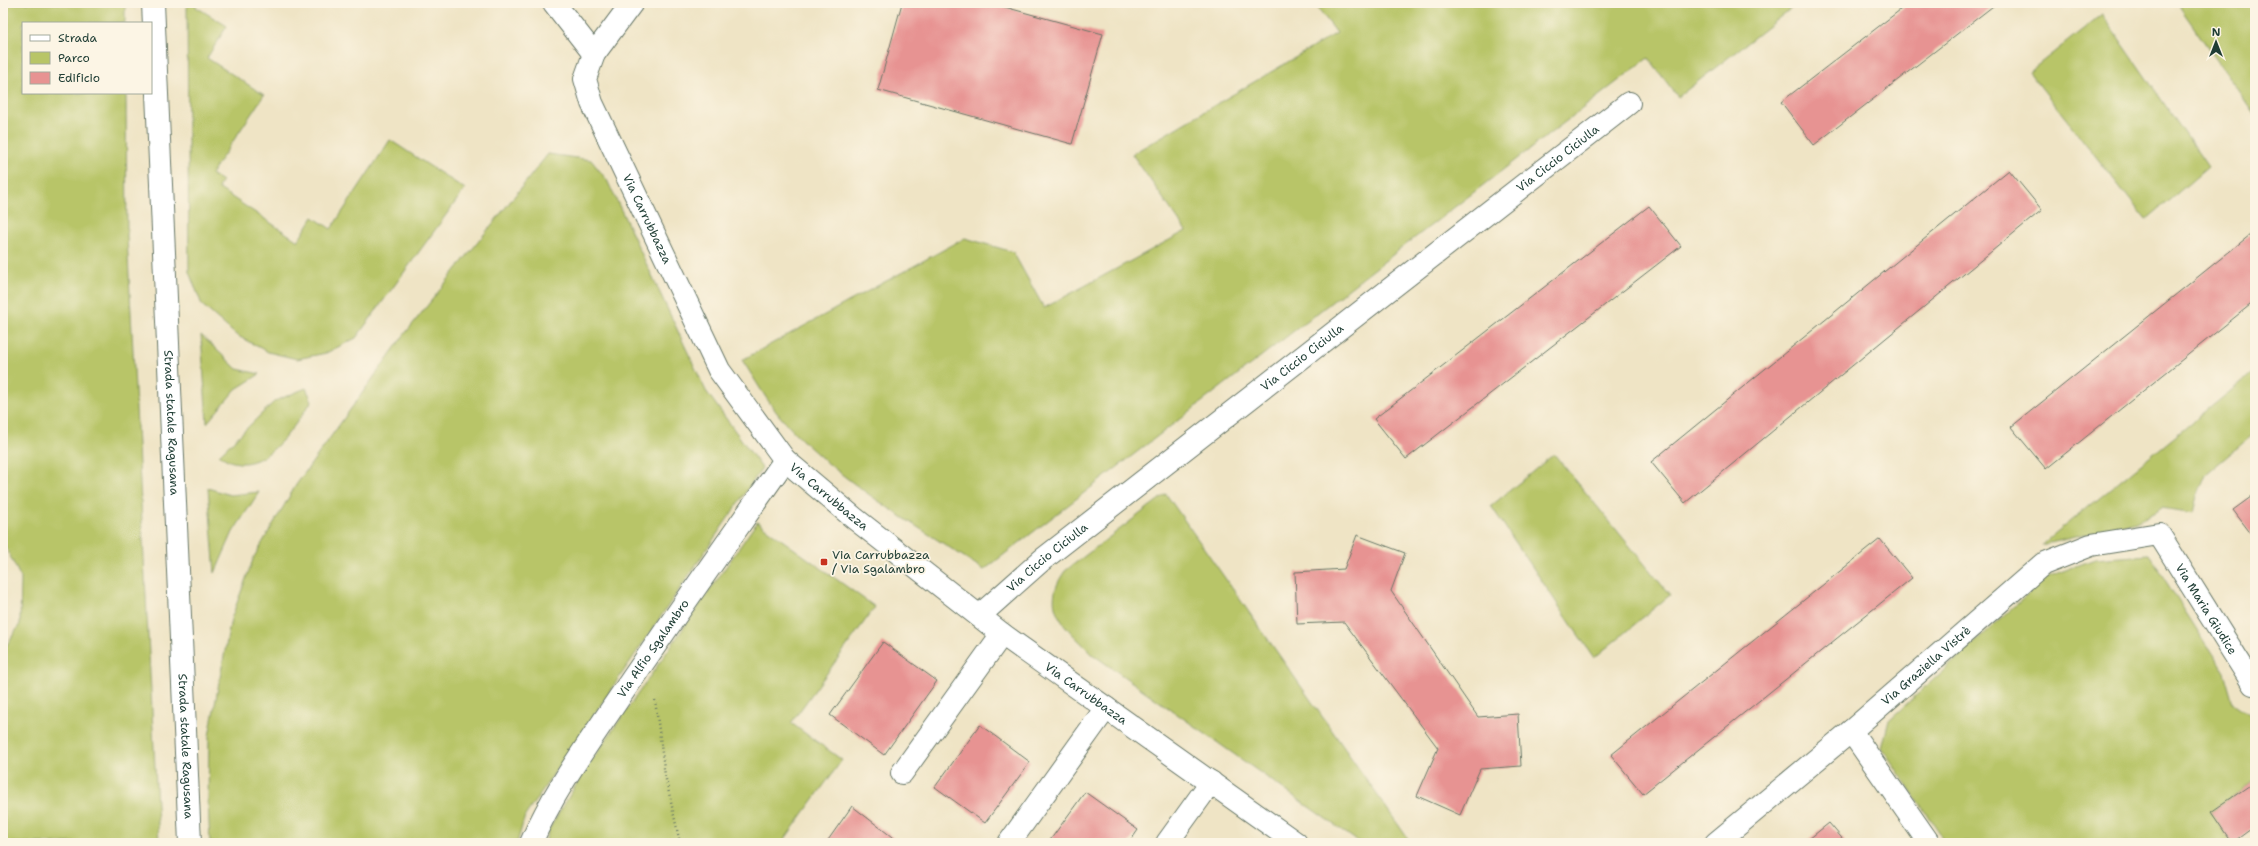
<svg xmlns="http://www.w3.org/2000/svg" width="2258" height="846" font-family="'Shantell Sans',sans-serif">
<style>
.green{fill:#b8c567;stroke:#6c814e}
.building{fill:#e79392}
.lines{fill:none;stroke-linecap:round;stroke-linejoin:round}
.minor-casing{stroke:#687767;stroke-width:24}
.secondary-casing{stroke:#687767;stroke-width:24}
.primary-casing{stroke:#687767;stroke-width:24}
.path{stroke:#687767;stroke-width:2.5;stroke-dasharray:1 3;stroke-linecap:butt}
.minor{stroke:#fff;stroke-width:22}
.secondary{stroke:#fff;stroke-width:22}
.primary{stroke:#fff;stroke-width:22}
.poi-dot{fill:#c8321e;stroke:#fcf5e5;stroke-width:1.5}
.labels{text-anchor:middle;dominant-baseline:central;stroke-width:3.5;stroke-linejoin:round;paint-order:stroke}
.street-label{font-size:12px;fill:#1f3d34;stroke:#fcf5e5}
.poi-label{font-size:12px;fill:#1f3d34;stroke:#fcf5e5;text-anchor:start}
</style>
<rect width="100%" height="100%" fill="#fcf5e5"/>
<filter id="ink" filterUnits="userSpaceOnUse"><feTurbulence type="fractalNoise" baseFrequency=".025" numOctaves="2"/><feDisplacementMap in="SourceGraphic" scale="8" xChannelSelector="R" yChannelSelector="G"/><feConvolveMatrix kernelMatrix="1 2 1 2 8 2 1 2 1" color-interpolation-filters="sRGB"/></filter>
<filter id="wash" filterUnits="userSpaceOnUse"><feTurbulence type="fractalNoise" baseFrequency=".012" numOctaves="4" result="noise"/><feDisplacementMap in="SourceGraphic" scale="16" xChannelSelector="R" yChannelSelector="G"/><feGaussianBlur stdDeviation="0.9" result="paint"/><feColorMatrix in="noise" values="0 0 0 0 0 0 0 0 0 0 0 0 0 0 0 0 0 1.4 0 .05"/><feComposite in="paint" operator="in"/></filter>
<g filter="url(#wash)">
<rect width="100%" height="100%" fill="#efe4c5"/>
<path class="green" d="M3 3H125V23H23V93H126L127 237 159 843H3V651L20 624 21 578 3 542Z
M187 3H196V7L227 26 207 58 264 95 211 174 222 181 218 188 298 241 313 217 331 229 390 140 465 189 356 338 326 353 297 359 268 352 236 335 202 305 189 272Z
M1314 3H1798L1678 97 1648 58 984 570C915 524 838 482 783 420 767 402 755 379 742 360L965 238 1013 252 1044 308 1186 231 1132 154 1337 33Z
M2177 3H2255V115Z
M2102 14 2208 167 2146 220 2029 72Z
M548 154 591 160 607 180 706 391 762 468 525 816 517 843H210L208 802 209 736 231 619 254 557 296 485 404 335Z
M201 335 237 369 260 374 236 389 207 423Z
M2255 371V433L2206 474 2197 496 2193 513 2162 508 2137 522 2042 545Z
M306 388 312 401C295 424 268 471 233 462 228 461 223 457 219 455L275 401Z
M1554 454 1670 595 1594 658 1491 506Z
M208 488 230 495 259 492 233 532 215 573Z
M1166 494 1411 843H1360L1092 654C1067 627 1038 609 1065 571Z
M757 522 875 607 791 723 842 760 782 843H545L549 829 587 767Z
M2149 555 2224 672 2233 703 2255 718V781L2211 812 2232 843H1946L1882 748 1889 720 2047 577 2095 559Z"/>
<g id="blocks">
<path class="building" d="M902 3H990L1103 34 1072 144 878 90Z
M1909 3H1997L1814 145 1781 102Z
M2009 170 2042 210 1685 503 1651 462Z
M1649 206 1681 246 1406 459 1374 419Z
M2255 231V301L2046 469 2011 427Z
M2255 494V539L2233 510Z
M1357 535 1405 553 1391 591 1478 717 1518 714 1521 766 1480 769 1460 815 1417 796 1438 748 1344 622 1297 624 1295 572 1344 569Z
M1880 539 1912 578 1643 794 1611 755Z
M883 642 937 681 884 755 830 715Z
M980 725 1030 762 985 823 935 787Z
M2253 783 2255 786V826L2232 843 2211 812Z
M1085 792 1138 830 1129 843H1048Z
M852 806 896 840 893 843H826Z
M1829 823 1846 843H1804Z"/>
</g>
</g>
<g filter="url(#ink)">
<use href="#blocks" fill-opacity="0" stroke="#687767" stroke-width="1"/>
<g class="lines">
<g class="minor-casing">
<g id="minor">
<path id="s1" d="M594 54 585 79 592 103 719 370 785 460 854 518 1002 634 1296 843"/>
<path id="s2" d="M979 616 1042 560 1629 103"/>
<path d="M1851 731 1929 843"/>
<path d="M902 773 1002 634"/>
<path id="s3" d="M531 843C553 792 586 747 617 701 672 620 729 540 785 460"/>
<path d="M1009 843 1106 708"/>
<path d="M1167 843 1211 782"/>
<path id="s4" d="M1716 843 1851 731 2043 564 2091 545 2159 534 2253 684"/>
</g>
</g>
<g class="secondary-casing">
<path id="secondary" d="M554 3 594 54 632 3"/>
</g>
<g class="primary-casing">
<g id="primary">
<path id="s5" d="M153 3 190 843"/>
</g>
</g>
<path class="path" d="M655 700 665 775 680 843"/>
<use href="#minor" class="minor"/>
<use href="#secondary" class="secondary"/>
<use href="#primary" class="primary"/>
</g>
</g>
<rect class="poi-dot" x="820" y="558" width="8" height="8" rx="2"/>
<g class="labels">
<g class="street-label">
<text stroke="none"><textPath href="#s2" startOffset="738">Via Ciccio Ciciulla</textPath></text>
<text stroke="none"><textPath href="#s1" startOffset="180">Via Carrubbazza</textPath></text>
<text stroke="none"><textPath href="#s2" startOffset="414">Via Ciccio Ciciulla</textPath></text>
<text stroke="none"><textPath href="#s5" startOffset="420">Strada statale Ragusana</textPath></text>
<text stroke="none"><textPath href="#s1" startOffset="516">Via Carrubbazza</textPath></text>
<text stroke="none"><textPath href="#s2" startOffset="90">Via Ciccio Ciciulla</textPath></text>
<text stroke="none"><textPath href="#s4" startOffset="639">Via Maria Giudice</textPath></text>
<text stroke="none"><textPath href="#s3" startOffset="230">Via Alfio Sgalambro</textPath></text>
<text stroke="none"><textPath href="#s4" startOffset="275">Via Graziella Vistrè</textPath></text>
<text stroke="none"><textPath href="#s1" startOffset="840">Via Carrubbazza</textPath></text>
<text stroke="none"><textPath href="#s5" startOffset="744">Strada statale Ragusana</textPath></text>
</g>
<g class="poi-label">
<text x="832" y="555">Via Carrubbazza<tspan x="832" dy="14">/ Via Sgalambro</tspan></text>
</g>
</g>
<rect width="2258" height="846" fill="none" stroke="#fcf5e5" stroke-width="16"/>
<rect x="22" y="22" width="130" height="72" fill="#fcf5e5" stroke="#a4ab9e"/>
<rect x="30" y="35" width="20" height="6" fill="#ffffff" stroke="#a4ab9e"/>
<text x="58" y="42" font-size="12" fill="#1f3d34">Strada</text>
<rect x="30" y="52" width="20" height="12" fill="#b8c567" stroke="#a4ab9e"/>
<text x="58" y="62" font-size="12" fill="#1f3d34">Parco</text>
<rect x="30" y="72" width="20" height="12" fill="#e79392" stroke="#a4ab9e"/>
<text x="58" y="82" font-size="12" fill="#1f3d34">Edificio</text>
<g transform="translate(2216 42)" stroke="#fcf5e5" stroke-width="3" paint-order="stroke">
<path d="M0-3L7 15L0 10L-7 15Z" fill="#1f3d34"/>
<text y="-6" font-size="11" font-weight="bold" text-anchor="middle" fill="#1f3d34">N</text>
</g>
</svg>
